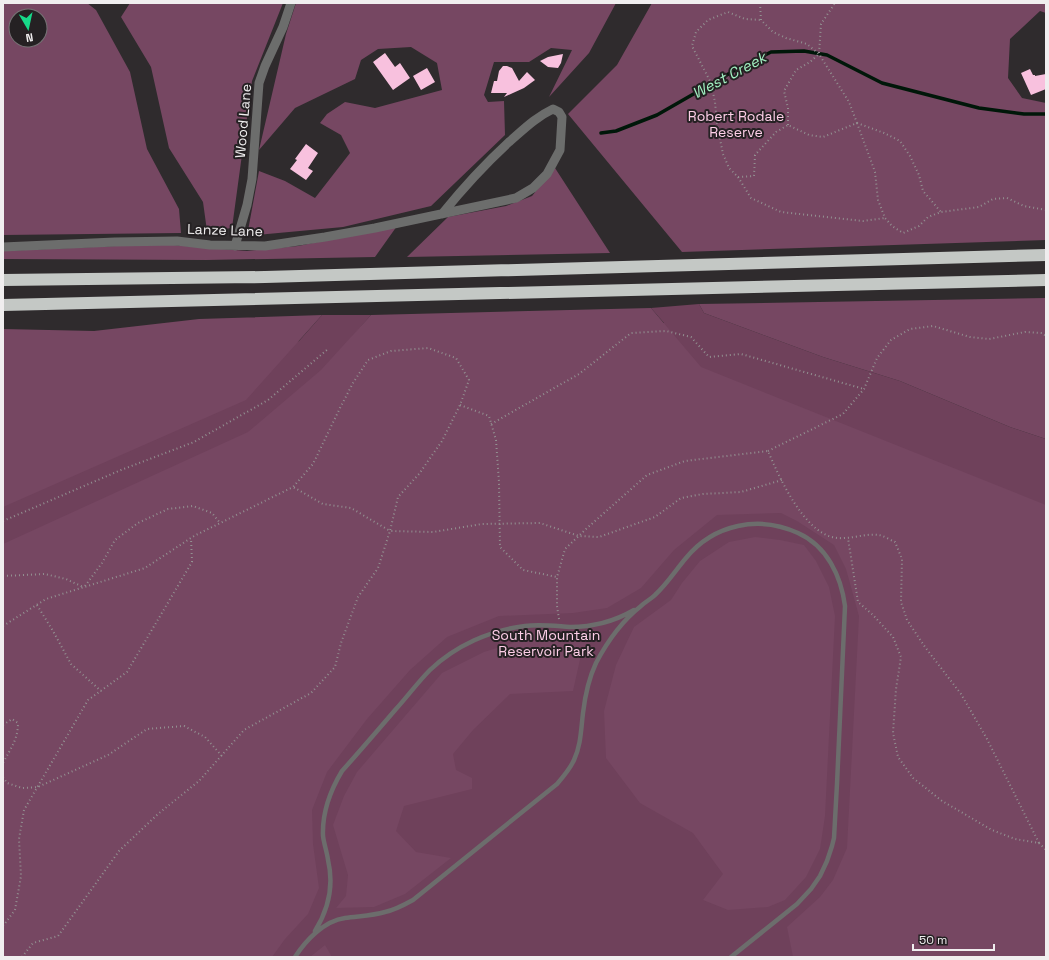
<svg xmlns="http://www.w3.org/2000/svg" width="1049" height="960" font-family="'Space Grotesk',sans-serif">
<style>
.green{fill:#6f415b}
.forest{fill:#764762;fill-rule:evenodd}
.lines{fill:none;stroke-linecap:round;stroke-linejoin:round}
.stream{stroke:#001709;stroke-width:3.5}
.building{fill:#f8c1de}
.path{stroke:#939091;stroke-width:2;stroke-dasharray:1 3;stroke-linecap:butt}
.service{stroke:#6c6d6c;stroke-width:4.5}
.minor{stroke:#6c6d6c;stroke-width:9}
.motorway{stroke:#c4c8c5;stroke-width:12}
.labels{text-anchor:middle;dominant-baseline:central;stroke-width:4;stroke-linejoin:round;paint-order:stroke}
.park-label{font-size:14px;fill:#fecfe8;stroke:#252123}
.street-label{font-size:14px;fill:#f0eeef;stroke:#252123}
.water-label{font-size:15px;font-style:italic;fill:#a2f3c3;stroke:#252123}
</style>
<rect width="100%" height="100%" fill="#2f2b2d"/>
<path class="green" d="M699 304 704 313 823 357 900 381 1010 427 1046 439V957H3V477L299 341 322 315H371L351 338 664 323 651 308Z"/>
<path class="forest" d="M3 3H87L96 10 130 72 147 149 179 209 181 233 3 235ZM16 16H40V40H16Z
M130 3H283L252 81 232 228 207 231 203 202 169 148 151 67 121 17Z
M296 3H616L589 53 549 97 572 50 551 48 529 62H494L484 95 488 102 504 101 505 135 431 206 343 227 247 236 259 171 285 181 315 198 350 153 341 135 320 123 327 114 345 102 375 108 442 90 437 63 411 47 378 49 361 60 355 79 295 108 259 150 286 34Z
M652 3H1046V13L1040 11 1010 39 1008 78 1022 98 1046 103V240L682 252 568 114 617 65Z
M555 168 610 253 407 257 448 217 506 206 532 196Z
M397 226 375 257 206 260 3 259V251L161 244 247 251 298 246Z
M1046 298V439L1010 427 900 381 823 357 704 313 699 304Z
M651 308 701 367 1046 505V957H793L787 927 820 897 833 880 847 848 859 616 846 569 834 545 797 521 781 513 717 515 674 550 641 588 607 608 573 613 499 616 447 637 410 670 367 719 327 772 312 810 313 844 319 888 308 914 285 939 272 957H3V544L248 432 321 370 371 315Z
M322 315 246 400 3 507V329L94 331 199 319Z
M755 537 780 540 804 545 816 561 829 587 835 616 825 816 820 849 806 877 785 900 768 907 728 910 703 900 723 874 693 833 640 803 606 758 604 711 616 665 634 627 671 600 682 583 700 561 729 542Z
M594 638 581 655 573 691 510 694 473 730 453 754 456 770 472 778V789L404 806 396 831 416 852 451 858 405 894 374 907 336 908 346 896 348 875 333 825 344 796 357 772 442 673 484 652 523 640 560 641Z
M325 945 332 957H310Z"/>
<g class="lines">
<path class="stream" d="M601 133 616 131 657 115 737 69 771 52 804 51 827 55 882 83 979 108 1024 114H1046"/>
</g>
<path class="building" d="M385 53 395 67 400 63 410 78 393 90 373 62Z
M563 54 561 63 558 68 548 67 540 61 548 57Z
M503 66H507L512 68 519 81 527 72 535 80 524 88 504 97 507 93H491L494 81H497L499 71Z
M427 68 435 82 421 90 413 76Z
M1030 69 1033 75H1035V76L1046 74V89L1031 95 1021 73Z
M306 144 318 153 308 168 313 171 306 180 290 169 297 160 295 159Z"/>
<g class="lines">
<path class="path" d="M760 3 761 20 773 32 786 38 807 44 819 54 849 102 857 123 823 137 809 135 788 125 776 132 755 155 754 176 738 177 729 168 723 154 717 124 715 102 711 83 692 46 696 32 708 20 728 12 745 19 761 20
M857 123 875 172 878 200 885 218 892 226 903 233 919 226 928 217 941 212 979 207 993 199 1007 198 1024 206 1046 210
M857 123 884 133 900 141 910 156 919 175 923 191 941 212
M788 125V108L784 91 796 70 810 62 819 54 821 24 835 3
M738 177 751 198 781 212 863 221 885 218
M460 405 489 416 496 440 499 482 500 547 523 570 557 577
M491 424 579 374 631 333 666 331 691 337 709 357 741 354 864 389
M768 451 843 414 864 389 877 358 891 340 910 329 933 326 970 337 989 339 1025 332 1042 333 1046 336
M3 521 121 470 194 442 268 400 328 349
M3 576 45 574 66 579 83 587
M85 586 102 563 115 540 138 523 168 509 193 506 212 513 220 523
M37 605 53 631 71 664 101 691
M559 619 557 606V577L565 549 586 529 647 475 685 461 768 451C779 477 803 530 832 537 847 541 864 533 878 535 883 535 890 540 895 542L902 559 901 602 907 620 925 647 961 694 987 739 1039 843 1015 839 992 830 942 801 913 778 898 757 893 733 896 689 901 657 893 637 873 615 858 602 848 538
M3 626 46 599 145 568 194 536 293 487 313 464 340 408 353 383 368 360 391 351 428 348 456 358 469 380 460 405 442 441 419 474 398 497 390 531 351 508 323 504 293 487
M3 725 12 719 18 723C18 739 11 748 3 763V766
M3 777 7 783 22 788 38 787 108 755 147 729 184 726 205 737 222 756
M1039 843 1046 850
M3 926 15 910 21 876 19 839 24 810 88 700 127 672 192 562 191 538
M22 957 33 943 58 936 119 851 158 814 199 781 244 730 311 693 335 667 341 643 358 597 378 568 390 531 433 532 482 524 540 523 579 536 599 537 655 517 681 498 703 494 741 492 782 480"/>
<path class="service" d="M315 931C328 910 334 885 328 860 327 852 324 844 323 836 322 812 330 791 342 771 360 751 378 730 396 709 407 697 418 682 430 670 455 646 490 630 525 626 540 624 555 626 570 627 593 627 615 621 634 610
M295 957C306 940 324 921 345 918 358 916 372 916 385 912 395 910 404 905 413 900L557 784C563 777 570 769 574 760 581 745 581 729 583 713 585 696 589 678 596 663 607 642 622 621 641 606 645 602 651 599 655 595 667 584 675 571 686 558 714 524 759 515 798 533 827 546 841 576 845 606L837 784 834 838 832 846 827 861 820 876 811 889 797 904 731 957"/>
<path class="minor" d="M235 246 247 205 252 179 259 83 265 66 283 27 291 3
M3 247 115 242 177 241 210 245 265 246 325 237 375 228 516 198 533 188 547 174 560 150 562 117 559 112 553 109C536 117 523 130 509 142 485 164 463 188 442 214"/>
<path class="motorway" d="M3 280 265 277 1046 255
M3 305 1046 280"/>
</g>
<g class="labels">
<g class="park-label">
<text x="736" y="116">Robert Rodale<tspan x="736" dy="16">Reserve</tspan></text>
<text x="546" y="635">South Mountain<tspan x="546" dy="16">Reservoir Park</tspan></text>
</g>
<g class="street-label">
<text transform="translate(243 121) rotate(-85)">Wood Lane</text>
<text transform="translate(225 230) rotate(2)">Lanze Lane</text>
</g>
<g class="water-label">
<text transform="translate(729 75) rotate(-28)">West Creek</text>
</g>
</g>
<rect width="1049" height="960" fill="none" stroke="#f0eeef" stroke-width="8"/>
<g transform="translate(28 28) rotate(171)"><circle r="19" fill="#252123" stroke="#767375"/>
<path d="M0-3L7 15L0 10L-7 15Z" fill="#17d989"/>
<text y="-6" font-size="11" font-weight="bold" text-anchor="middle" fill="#f0eeef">N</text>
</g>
<path d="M913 944v6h81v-6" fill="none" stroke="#f0eeef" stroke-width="2"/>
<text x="919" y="944" font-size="12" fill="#f0eeef" stroke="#252123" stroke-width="3" paint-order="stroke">50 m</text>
</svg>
